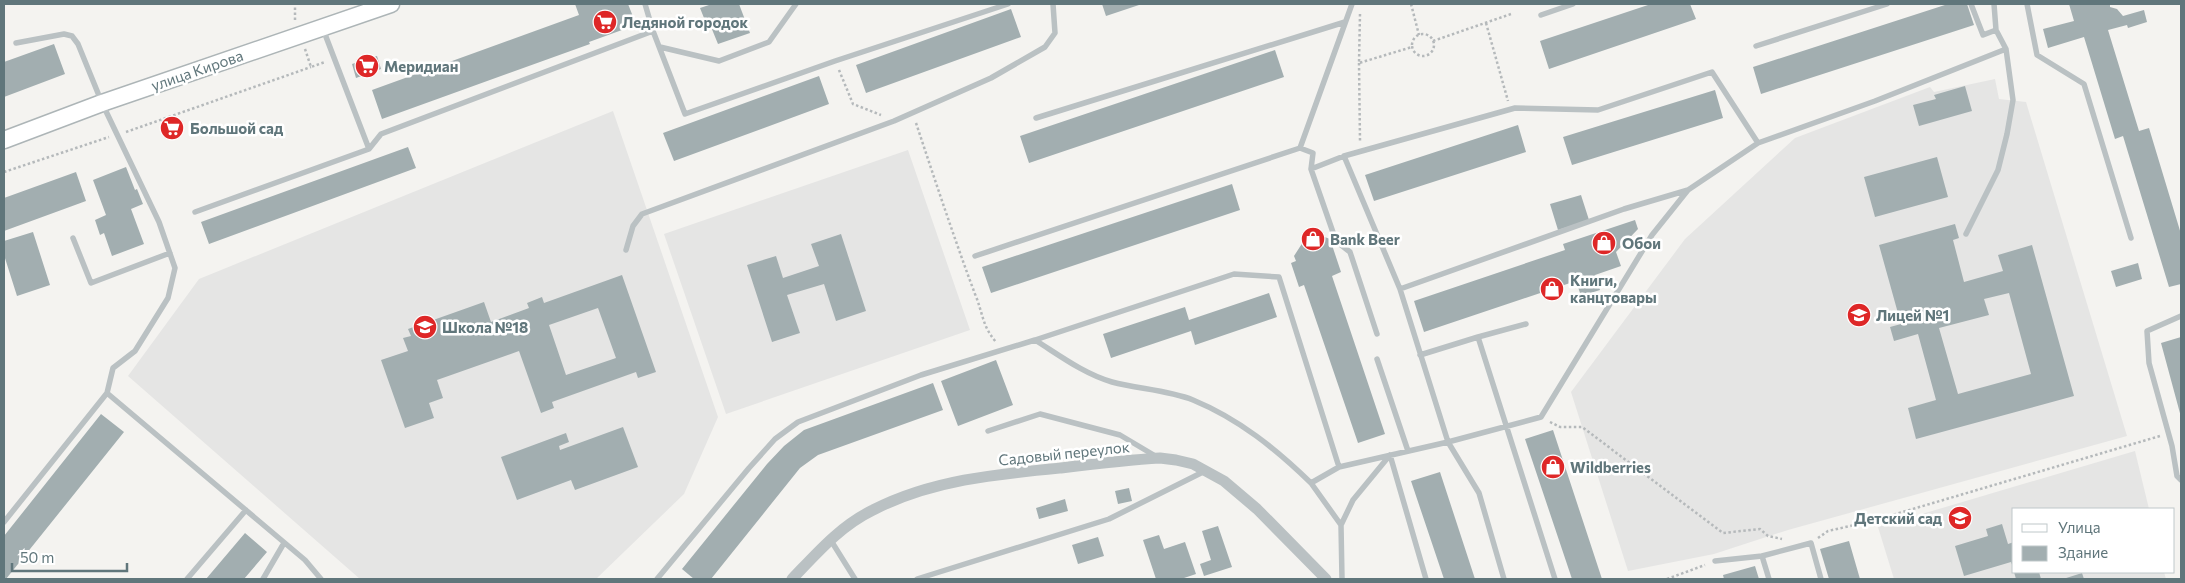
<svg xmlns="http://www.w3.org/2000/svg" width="2185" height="583" font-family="Commissioner,sans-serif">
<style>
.built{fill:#e5e5e4}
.building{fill:#a2aeb0;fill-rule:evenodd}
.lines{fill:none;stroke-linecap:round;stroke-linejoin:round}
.secondary-casing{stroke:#adb5b7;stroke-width:19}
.path{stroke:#b5b9bb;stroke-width:2.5;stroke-dasharray:2.5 2.5;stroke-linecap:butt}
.service{stroke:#bac1c3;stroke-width:5.5}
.minor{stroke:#bac1c3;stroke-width:11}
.secondary{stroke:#fff;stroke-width:16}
.labels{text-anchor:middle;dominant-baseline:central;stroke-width:5;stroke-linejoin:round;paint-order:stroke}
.poi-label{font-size:15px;font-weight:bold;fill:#60767b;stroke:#fff;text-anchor:start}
.street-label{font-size:15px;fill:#60767b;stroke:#fff}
</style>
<rect width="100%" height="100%" fill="#f4f3f0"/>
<path class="built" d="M1995 79 1999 99 2026 102 2127 436 1788 530 1714 554 1628 571 1571 392 1685 239 1795 138 1930 87 1934 92Z
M613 111 718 417 684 494 596 579H360L128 376 199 279Z
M908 150 970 330 726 414 664 234Z
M2135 451 2149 509H2014V572H2164L2166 579H1894L1878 527Z"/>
<path class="building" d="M575 4H628L634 19 620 25 622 30 589 42 590 44 382 119 372 90 579 15Z
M712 4H739L750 33 718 44 709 22 706 23 700 8Z
M1102 4H1142L1106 16Z
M1651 4H1690L1696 19 1549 69 1540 41Z
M1948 4H1967L1974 25 1761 94 1753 67Z
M2069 4H2110V7L2117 9 2123 16 2144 10 2147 22 2128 28 2127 25 2108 30 2139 131 2149 128 2181 234V284L2169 287 2123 136 2115 139 2084 37 2048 48 2043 29 2074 21Z
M1011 9 1021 37 866 93 856 65Z
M54 44 65 74 4 97V62Z
M1275 50 1284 77 1029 163 1020 136Z
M377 56 381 69 356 78 352 64Z
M819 76 829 104 674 161 663 133Z
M1965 86 1972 111 1919 126 1913 105 1936 99 1934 95Z
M1715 90 1723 118 1572 165 1563 137Z
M1518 125 1526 152 1374 201 1365 175Z
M408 147 416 168 209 244 201 222Z
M1937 157 1948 197 1875 217 1864 177Z
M126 167 135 190 137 189 143 204 131 209 144 244 112 256 104 233 100 235 95 220 106 215 93 180Z
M76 172 86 201 4 231V198Z
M1232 184 1240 210 991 293 982 267Z
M1581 195 1589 220 1558 230 1550 204Z
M1635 220 1638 229 1616 252 1621 266 1595 275 1600 290 1581 296 1576 281 1424 332 1414 301 1565 250 1563 244Z
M1955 224 1959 238 1953 240 1964 282 2003 271 1998 255 2032 245 2074 396 1916 439 1908 408 1936 400 1918 334 1894 341 1890 327 1901 324 1879 245ZM2009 293 2031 374 1958 394 1939 328 1989 315 1984 299Z
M33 232 50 285 17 296 4 255V241Z
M841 234 866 311 836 321 824 284 787 295 800 333 772 342 747 265 776 256 783 278 819 266 811 244Z
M1322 236 1330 239 1341 272 1332 276 1385 434 1358 443 1304 285 1299 287 1291 263 1296 261 1294 256 1303 242Z
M2138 263 2142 279 2116 287 2111 271Z
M622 275 656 372 638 378 636 372 552 402 554 408 541 413 519 351 437 380 443 398 429 403 434 418 405 428 381 360 408 351 403 338 411 336 408 329 484 302 491 322 529 308 527 303 542 297 544 303ZM598 308 616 358 566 375 549 325Z
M1269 293 1277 317 1195 345 1191 331 1111 358 1103 334 1185 307 1189 320Z
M2181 337V417L2161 343Z
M996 360 1013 405 958 426 941 381Z
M933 383 943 410 818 455 800 468 711 579H694L682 569 767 464 784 446 804 430Z
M101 414 124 432 6 579H4V536Z
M623 427 638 467 575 490 571 480 517 500 501 457 566 433 569 442 559 446 560 450Z
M1553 430 1602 579H1572L1525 439Z
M1440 472 1475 579H1444L1411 481Z
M1129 488 1132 501 1118 504 1115 491Z
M1065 499 1068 511 1039 519 1036 508Z
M2002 524 2008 544 2014 542V570L2011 562 1964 576 1955 546 1988 536 1986 529Z
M1218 526 1232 567 1204 576 1200 564 1211 560 1202 531Z
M245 533 267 552 244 579H206Z
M1159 535 1164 549 1185 542 1196 574 1181 579H1156L1143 540Z
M1098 537 1104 556 1078 564 1072 545Z
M1849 541 1860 579H1829L1820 549Z
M1755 566 1759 579H1724L1723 575Z
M2014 572H2039L2041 579H2016Z
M2082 573 2084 579H2063Z"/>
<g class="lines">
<g class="secondary-casing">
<path id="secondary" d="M4 140 102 103 391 4"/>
</g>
<path class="path" d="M1411 4 1419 35
M1360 14 1359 63 1412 47
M295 20V4
M1486 23 1508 101
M1412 45a11 11 0 1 1 22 0a11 11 0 1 1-22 0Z
M1433 41 1511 14
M305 49 311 67 325 62
M1359 63 1360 141
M839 70 853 104 881 115
M916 123C935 180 954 238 975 294 983 313 982 326 996 342
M126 132 311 67
M4 172 109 137
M1550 422 1560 427H1582L1723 533 1760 529 1768 536 1782 539
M1818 538 1828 531 1872 521 2160 436
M1667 579 1705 565"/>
<path class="service" d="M645 4 653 31 685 114 835 61 1008 4
M1971 4 1983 35 1996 30
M2027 4 2037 55 2084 84 2131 238
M1541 15 1573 4
M323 29 369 149 381 134 653 31
M16 43 64 34 72 36 78 44 102 103 159 222 175 268 168 298 135 351 113 368 107 393 305 560 321 579
M1756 46 1887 4
M660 47 719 61 769 42 796 4
M1036 118 1345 22
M1300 148 1352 4
M1344 156 1515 108 1598 110 1712 72 1758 143
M1311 169 1336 241 1350 252 1377 334
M195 212 369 149
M1966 234 1998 170 2007 134 2013 100 2006 49
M73 238 91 283 170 253
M626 250 633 226 642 214 894 121 991 78 1045 47 1055 33 1053 4
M975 256 1300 148 1313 153 1311 169 1344 156 1400 289 1448 442 1339 467 1311 483 1341 525 1342 579
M1400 289 1624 209 1688 190
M2181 316 2147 331 2149 363 2172 446 2177 476 2181 480
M1526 324 1478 337 1555 579
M1035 340 1234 274 1279 277 1339 467
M1420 355 1478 337
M1377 359 1408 451
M988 431 1040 414 1120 435 1157 457
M1390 455 1426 579
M4 522 107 393
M1341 525 1353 500 1390 455
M830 539 855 579
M1715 561 1762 556
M187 579 246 510
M263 579 284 543
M657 579 749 468 775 439 798 422 921 375 1035 340C1059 355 1084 374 1112 382 1138 389 1168 390 1193 400 1239 419 1276 449 1311 483
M917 579 1109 519 1205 471
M1504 579 1479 493 1448 442 1541 417 1652 235 1688 190 1758 143 1875 101 2006 49 1996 30 1994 4
M1769 579 1762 556 1811 543 1821 579"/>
<path class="minor" d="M792 579C817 553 840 526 873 510 931 480 997 474 1061 468 1094 464 1127 460 1160 458L1176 460 1193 464 1224 481 1257 509 1326 579"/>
<use href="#secondary" class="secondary"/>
</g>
<defs>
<g id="supermarket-disc" transform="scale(1.25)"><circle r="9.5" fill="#de2727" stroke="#fff"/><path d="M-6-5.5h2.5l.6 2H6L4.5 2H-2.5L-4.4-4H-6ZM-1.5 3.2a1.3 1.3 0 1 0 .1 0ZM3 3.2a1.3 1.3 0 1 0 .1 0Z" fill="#fff"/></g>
<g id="shop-disc" transform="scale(1.25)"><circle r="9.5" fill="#de2727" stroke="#fff"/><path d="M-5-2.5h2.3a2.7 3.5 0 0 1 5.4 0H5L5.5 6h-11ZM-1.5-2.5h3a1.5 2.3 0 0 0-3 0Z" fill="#fff"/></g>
<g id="school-disc" transform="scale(1.25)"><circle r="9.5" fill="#de2727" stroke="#fff"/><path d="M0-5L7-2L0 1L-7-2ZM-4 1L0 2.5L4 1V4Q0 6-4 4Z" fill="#fff"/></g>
</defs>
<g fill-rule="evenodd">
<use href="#supermarket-disc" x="605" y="22"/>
<use href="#supermarket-disc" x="367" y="66"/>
<use href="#supermarket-disc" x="172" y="128"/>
<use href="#shop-disc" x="1313" y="239"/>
<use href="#shop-disc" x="1604" y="243"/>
<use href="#shop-disc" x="1552" y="289"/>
<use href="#school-disc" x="1859" y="315"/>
<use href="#school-disc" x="425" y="327"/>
<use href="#shop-disc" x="1553" y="467"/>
<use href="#school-disc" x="1960" y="518"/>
</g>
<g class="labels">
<g class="poi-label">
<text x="622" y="22">Ледяной городок</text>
<text x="384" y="66">Меридиан</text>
<text x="190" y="128">Большой сад</text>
<text x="1330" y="239">Bank Beer</text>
<text x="1622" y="243">Обои</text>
<text x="1570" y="280">Книги,<tspan x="1570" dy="17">канцтовары</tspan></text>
<text x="1876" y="315">Лицей №1</text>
<text x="442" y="327">Школа №18</text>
<text x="1570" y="467">Wildberries</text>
<text x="1942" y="518" text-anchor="end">Детский сад</text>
</g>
<g class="street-label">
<text transform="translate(197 70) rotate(-19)">улица Кирова</text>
<text transform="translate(1064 453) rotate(-6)">Садовый переулок</text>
</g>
</g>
<rect width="2185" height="583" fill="none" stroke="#60767b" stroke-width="10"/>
<rect x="2012" y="508" width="162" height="65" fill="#ffffff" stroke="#bfc8ca"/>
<rect x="2022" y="524" width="25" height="8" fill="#ffffff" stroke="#bfc8ca"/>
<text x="2058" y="533" font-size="15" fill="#60767b">Улица</text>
<rect x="2022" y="546" width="25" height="15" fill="#a2aeb0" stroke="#bfc8ca"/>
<text x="2058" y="558" font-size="15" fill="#60767b">Здание</text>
<path d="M12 563v8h115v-8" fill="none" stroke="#60767b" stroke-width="2.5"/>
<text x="20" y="563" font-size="15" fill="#60767b" stroke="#ffffff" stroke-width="4" paint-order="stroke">50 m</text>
</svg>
